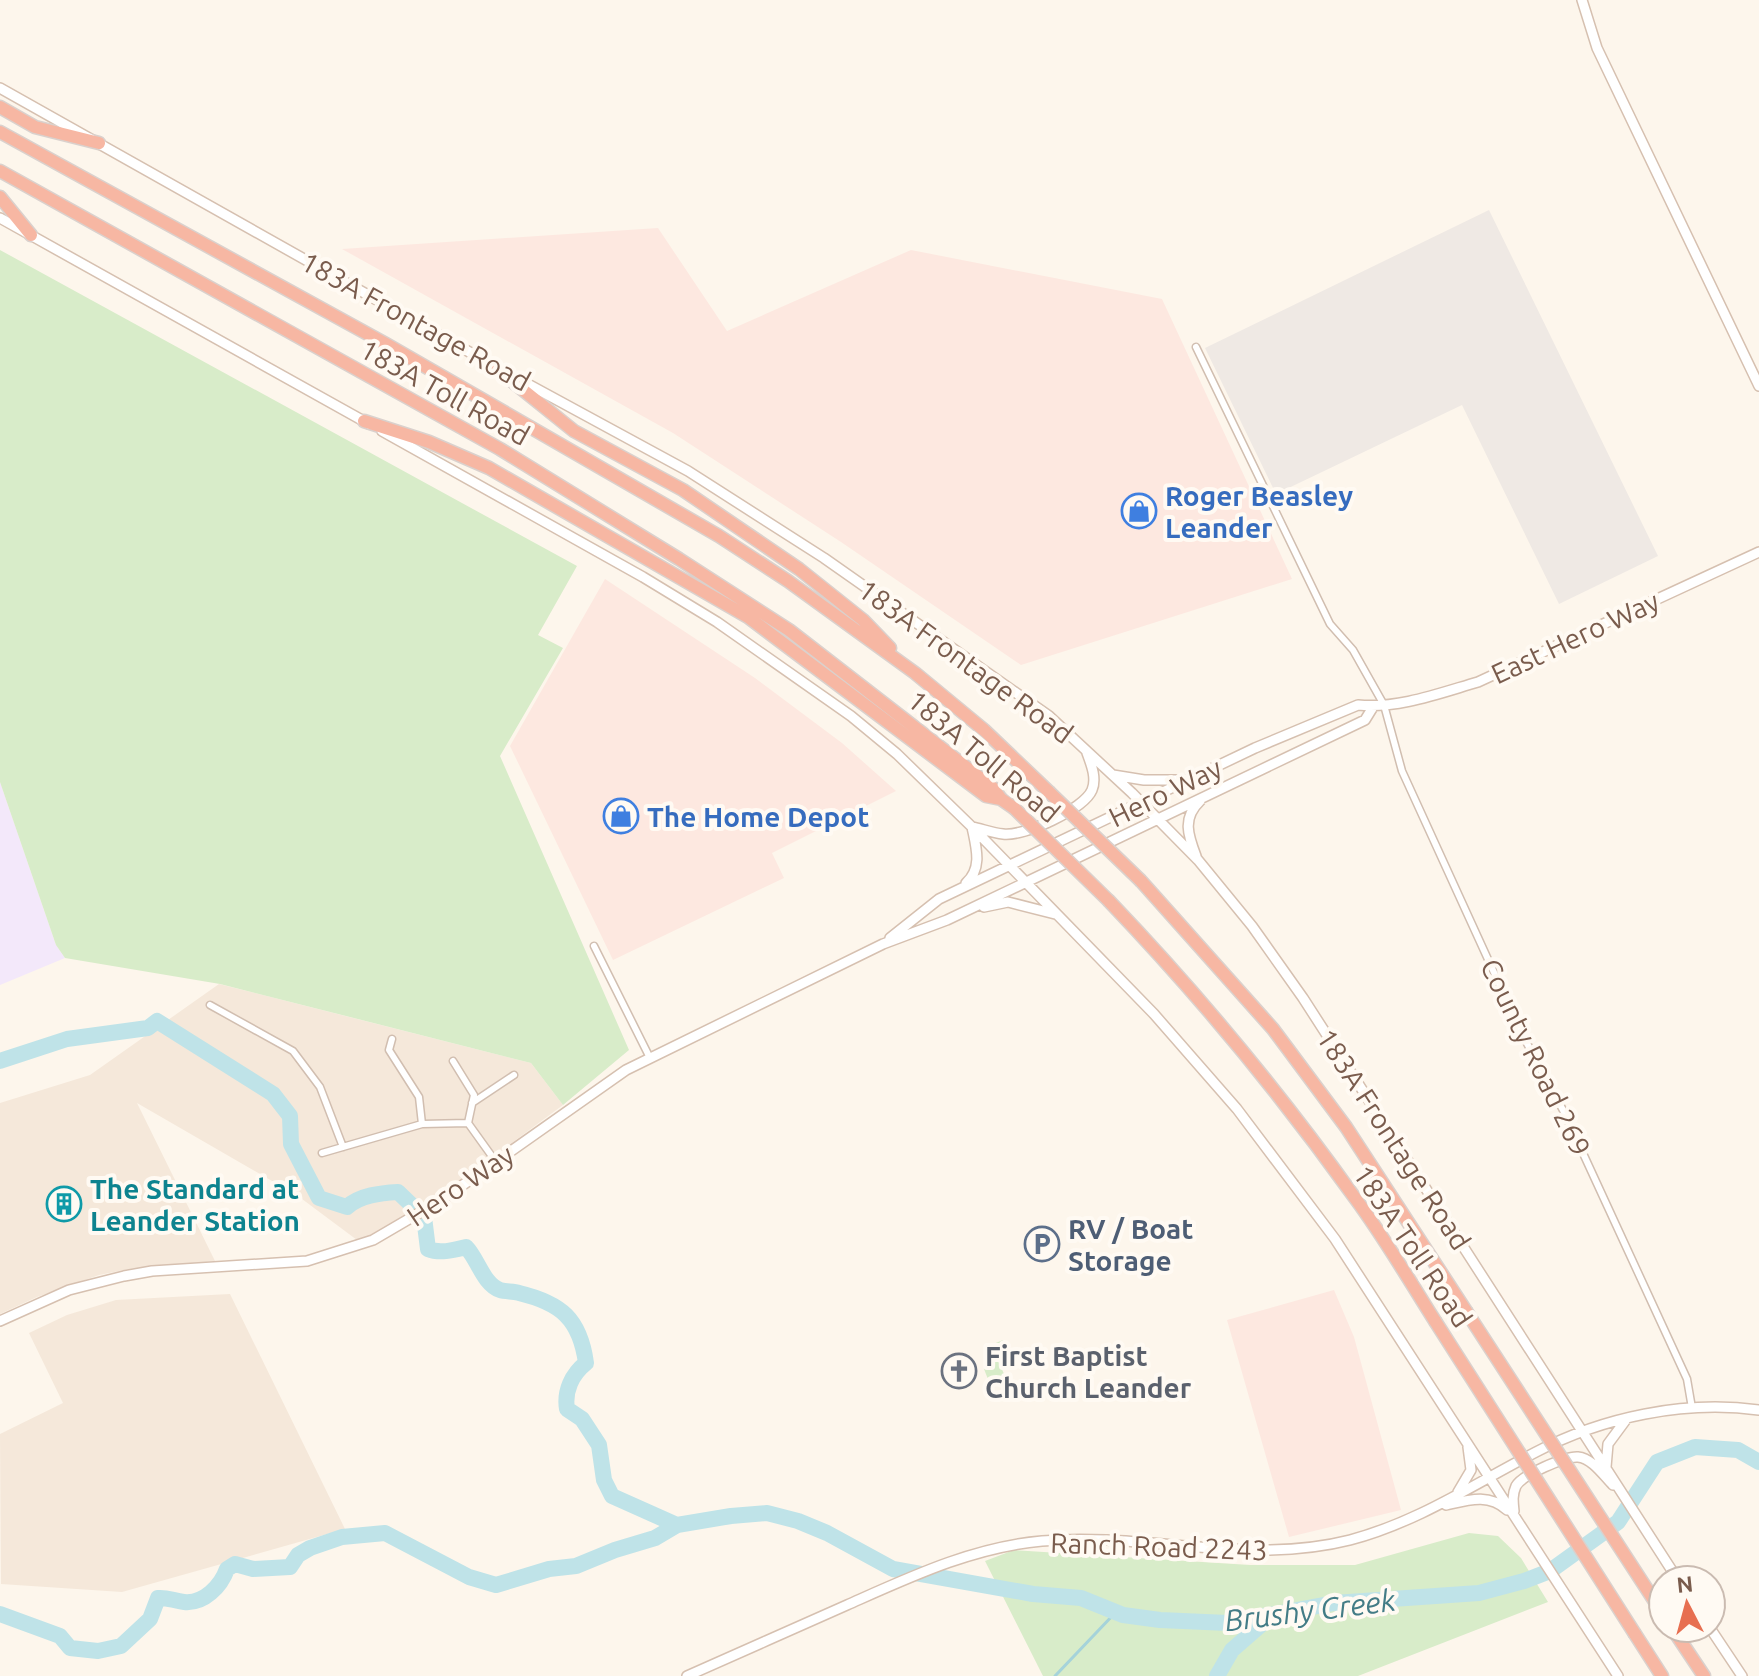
<svg xmlns="http://www.w3.org/2000/svg" width="1759" height="1676" font-family="Ubuntu,sans-serif">
<style>
.residential{fill:#f5e8da}
.commercial{fill:#fde8e0}
.industrial{fill:#efe9e4}
.education{fill:#f3e8fa}
.green{fill:#d8ecc9}
.lines{fill:none;stroke-linecap:round;stroke-linejoin:round}
.stream{stroke:#a5d3da;stroke-width:3}
.river{stroke:#bfe3e8;stroke-width:16}
.street-casing{stroke:#d1beb0;stroke-width:9}
.secondary-casing{stroke:#d6c0b0;stroke-width:12}
.highway-casing{stroke:#dad1cd;stroke-width:15}
.street{stroke:#fff;stroke-width:6}
.secondary{stroke:#fff;stroke-width:9}
.highway{stroke:#f7b7a3;stroke-width:12}
.highway-bridge-casing{stroke:#dad1cd;stroke-width:15;stroke-linecap:butt}
.highway-bridge{stroke:#f7b7a3;stroke-width:12}
.labels{text-anchor:middle;dominant-baseline:central;stroke-width:8;stroke-linejoin:round;paint-order:stroke}
.street-label{font-size:28px;fill:#7a5c4d;stroke:#fffaf3}
.shop-label{font-size:28px;font-weight:bold;fill:#366cbe;stroke:#fffaf3;text-anchor:start}
.culture-label{font-size:28px;font-weight:bold;fill:#0d838f;stroke:#fffaf3;text-anchor:start}
.service-label{font-size:28px;font-weight:bold;fill:#4e5e75;stroke:#fffaf3;text-anchor:start}
.worship-label{font-size:28px;font-weight:bold;fill:#5b616d;stroke:#fffaf3;text-anchor:start}
.water-label{font-size:30px;font-style:italic;fill:#437c86;stroke:#fffaf3}
</style>
<rect width="100%" height="100%" fill="#fdf6ec"/>
<path class="residential" d="M219 984 531 1063 563 1105 439 1197 371 1237 357 1240 298 1196 137 1103 215 1261 129 1269 99 1275 37 1297 0 1314V1103L90 1075Z
M230 1294 345 1529 122 1592 1 1584 0 1434 63 1403 29 1333 67 1315 116 1300Z"/>
<path class="commercial" d="M658 228 727 331 911 250 1162 299 1292 579 1021 665 841 542 673 433 342 249Z
M605 579 755 678 842 743 896 791 772 853 784 878 613 960 510 746Z
M1334 1290 1354 1337 1401 1510 1289 1537 1227 1320Z"/>
<path class="industrial" d="M1489 210 1658 556 1559 604 1462 405 1276 494 1205 348Z"/>
<path class="education" d="M0 782 56 945 65 958 0 985Z"/>
<path class="green" d="M0 250 577 566 538 635 563 648 500 756 629 1050 563 1105 531 1063 220 984 65 958 56 945 0 782Z
M1003 1340 1009 1355 998 1361 1006 1378 991 1387 984 1369 985 1361 996 1357 991 1345Z
M1469 1533 1498 1536 1521 1558 1548 1602 1358 1676H1043L985 1561 1014 1550 1250 1565H1355Z"/>
<g class="lines">
<path class="stream" d="M1055 1676 1115 1613"/>
<path class="river" d="M0 1061 67 1039 148 1028 157 1021 273 1094 290 1116 291 1144 319 1198 347 1207C360 1195 381 1193 398 1192L424 1217 428 1249C440 1254 454 1250 466 1247 478 1259 483 1284 500 1290 506 1292 513 1291 519 1293 561 1303 580 1319 586 1363 572 1374 564 1391 567 1409L582 1419 599 1445 604 1480 612 1496 677 1525
M0 1614 60 1636 70 1648 98 1651 121 1646 150 1619 158 1598C167 1597 174 1601 184 1602 204 1604 221 1586 227 1569L235 1564 253 1569 290 1567 298 1555 310 1548 342 1537 385 1533 469 1577 496 1585 549 1569 576 1566 615 1550 655 1538 677 1525 731 1516 767 1513 798 1521 827 1533 893 1569 1033 1594 1081 1598 1123 1615 1160 1620 1228 1623 1334 1603 1479 1593 1524 1581 1550 1571 1618 1522 1657 1462 1695 1447 1738 1450 1759 1462
M1217 1676 1232 1650 1271 1616"/>
<g class="street-casing">
<path id="street" d="M1196 347 1330 624 1353 650 1384 705 1402 771 1523 1036 1564 1112 1687 1379 1692 1408
M594 946 650 1058
M210 1005 293 1051 320 1087 343 1147
M392 1039 389 1050 419 1097 422 1124
M453 1061 474 1095 468 1123
M472 1103 514 1075
M322 1153 422 1124 468 1123 496 1162"/>
</g>
<g class="secondary-casing">
<path id="secondary" d="M1582 0 1597 48 1759 386
M0 88 496 367
M0 218 369 424
M513 376 688 471 824 558 1049 716 1132 793 1198 860 1252 926 1303 998 1678 1580
M382 431 643 577 717 622 851 716 897 754 972 827 1154 1014 1237 1109 1335 1239 1618 1676
M1113 775 1144 780H1185
M972 827C982 829 993 833 1003 834 1024 837 1084 809 1092 790 1097 778 1091 764 1087 753
M1196 856C1188 835 1182 818 1200 801
M966 883C983 868 976 847 972 827
M984 907 1008 902 1055 914
M890 938 939 899 1255 748 1358 705C1398 709 1440 693 1478 682L1759 552
M0 1321 69 1290 124 1276 152 1271 307 1261 373 1240 443 1199 626 1070 883 944 947 920 1365 720 1373 707
M1606 1467 1608 1444 1625 1421
M1458 1492 1471 1470 1468 1447
M1446 1505C1468 1500 1489 1493 1507 1510
M1514 1511C1513 1502 1512 1495 1516 1486 1522 1475 1565 1456 1578 1457 1592 1458 1604 1476 1613 1485
M1710 1628 1742 1676
M687 1676C740 1652 794 1629 847 1605 910 1577 973 1547 1042 1541 1145 1532 1248 1566 1350 1540 1418 1522 1474 1484 1536 1452 1603 1417 1684 1400 1759 1410"/>
</g>
<g class="highway-casing">
<path id="highway" d="M0 107 35 127 99 143
M0 132 386 344 719 536 788 581 915 673 984 730 1049 792
M0 171 500 449 679 559 789 630 993 788 1001 799 1014 808
M0 197 31 235
M492 365 574 431 683 490 799 569 863 620 890 648
M364 421 429 442 489 468 748 617 986 796 1001 799
M1141 881 1273 1029 1346 1127 1466 1311
M1109 901C1198 994 1280 1093 1355 1198 1384 1237 1409 1280 1435 1321
M1672 1628 1704 1676
M1635 1634 1662 1676"/>
</g>
<use href="#street" class="street"/>
<use href="#secondary" class="secondary"/>
<use href="#highway" class="highway"/>
<g class="highway-bridge-casing">
<path id="highway-bridge" d="M1049 792 1141 881
M1014 808 1109 901
M1466 1311 1663 1614
M1435 1321 1635 1634"/>
</g>
<use href="#highway-bridge" class="highway-bridge"/>
</g>
<defs>
<g id="shop-ring" transform="scale(1.8)"><circle r="9.5" fill="#fffaf3" stroke="#3f7fe0" stroke-width="1.5"/><path d="M-5-2.5h2.3a2.7 3.5 0 0 1 5.4 0H5L5.5 6h-11ZM-1.5-2.5h3a1.5 2.3 0 0 0-3 0Z" fill="#3f7fe0"/></g>
<g id="building-ring" transform="scale(1.8)"><circle r="9.5" fill="#fffaf3" stroke="#0f9aa8" stroke-width="1.5"/><path d="M-4-6H4V6H1V3H-1V6H-4ZM-2.5-4.3h1.7v1.8h-1.7ZM.8-4.3h1.7v1.8H.8ZM-2.5-1h1.7V.8h-1.7ZM.8-1h1.7V.8H.8Z" fill="#0f9aa8"/></g>
<g id="parking-ring" transform="scale(1.8)"><circle r="9.5" fill="#fffaf3" stroke="#5c6f8a" stroke-width="1.5"/><path d="M-3.5-5.5H1a3.5 3.5 0 0 1 0 7H-1V5.5H-3.5ZM-1-3.4V-.6H.8a1.4 1.4 0 0 0 0-2.8Z" fill="#5c6f8a"/></g>
<g id="church-ring" transform="scale(1.8)"><circle r="9.5" fill="#fffaf3" stroke="#6b7280" stroke-width="1.5"/><path d="M-1.2-6h2.4v3.5h3.3v2.4h-3.3V6h-2.4V-.1h-3.3v-2.4h3.3Z" fill="#6b7280"/></g>
</defs>
<g fill-rule="evenodd">
<use href="#shop-ring" x="1139" y="511"/>
<use href="#shop-ring" x="621" y="816"/>
<use href="#building-ring" x="64" y="1204"/>
<use href="#parking-ring" x="1042" y="1244"/>
<use href="#church-ring" x="959" y="1371"/>
</g>
<g class="labels">
<g class="street-label">
<text transform="translate(416 321) rotate(29)">183A Frontage Road</text>
<text transform="translate(445 392) rotate(29)">183A Toll Road</text>
<text transform="translate(1575 637) rotate(-25)">East Hero Way</text>
<text transform="translate(966 661) rotate(36)">183A Frontage Road</text>
<text transform="translate(984 756) rotate(40)">183A Toll Road</text>
<text transform="translate(1165 792) rotate(-26)">Hero Way</text>
<text transform="translate(1536 1057) rotate(64)">County Road 269</text>
<text transform="translate(1394 1139) rotate(57)">183A Frontage Road</text>
<text transform="translate(460 1185) rotate(-34)">Hero Way</text>
<text transform="translate(1413 1246) rotate(56)">183A Toll Road</text>
<text transform="translate(1159 1546) rotate(2)">Ranch Road 2243</text>
</g>
<g class="shop-label">
<text x="1165" y="495">Roger Beasley<tspan x="1165" dy="32">Leander</tspan></text>
<text x="647" y="816">The Home Depot</text>
</g>
<g class="culture-label">
<text x="90" y="1188">The Standard at<tspan x="90" dy="32">Leander Station</tspan></text>
</g>
<g class="service-label">
<text x="1068" y="1228">RV / Boat<tspan x="1068" dy="32">Storage</tspan></text>
</g>
<g class="worship-label">
<text x="985" y="1355">First Baptist<tspan x="985" dy="32">Church Leander</tspan></text>
</g>
<g class="water-label">
<text transform="translate(1310 1610) rotate(-7)">Brushy Creek</text>
</g>
</g>
<g transform="translate(1687 1604) rotate(354)"><circle r="38" fill="#fffaf3" stroke="#cabbb1" stroke-width="2"/>
<path d="M0-6L14 30L0 20L-14 30Z" fill="#e76f51"/>
<text y="-12" font-size="22" font-weight="bold" text-anchor="middle" fill="#7a5c4d">N</text>
</g>
</svg>
